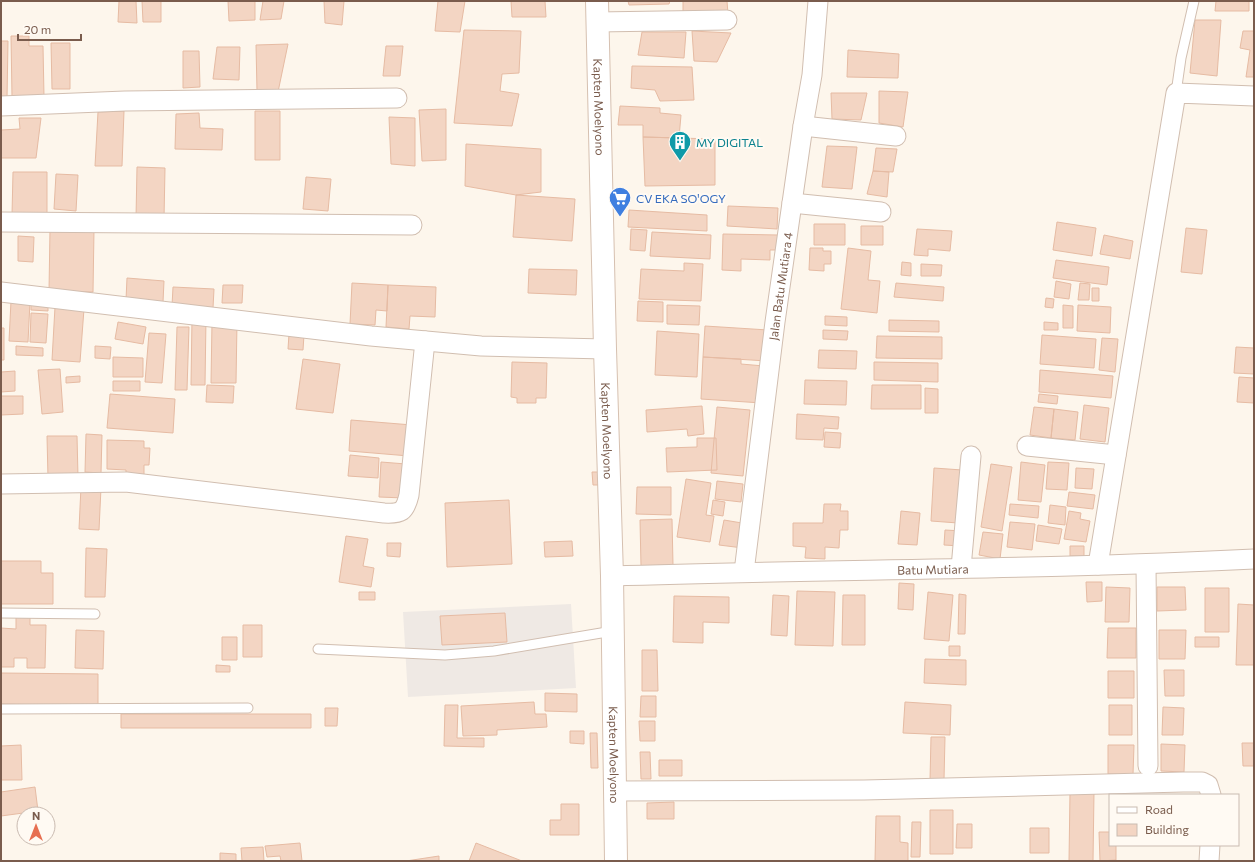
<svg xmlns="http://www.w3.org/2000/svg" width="1255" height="862" font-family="Commissioner,sans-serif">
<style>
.industrial{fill:#efe9e4}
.building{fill:#f3d5c3;stroke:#e6bba3}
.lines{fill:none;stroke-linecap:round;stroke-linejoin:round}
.lane-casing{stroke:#d1beb0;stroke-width:11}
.street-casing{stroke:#d1beb0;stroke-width:21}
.secondary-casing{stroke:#d6c0b0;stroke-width:24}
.lane{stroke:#fff;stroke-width:9}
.street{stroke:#fff;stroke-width:19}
.secondary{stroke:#fff;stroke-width:22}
.labels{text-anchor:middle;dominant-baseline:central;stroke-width:4;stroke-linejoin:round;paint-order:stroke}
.street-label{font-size:12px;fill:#7a5c4d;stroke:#fffaf3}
.culture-label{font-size:12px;fill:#0d838f;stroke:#fffaf3;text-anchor:start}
.shop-label{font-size:12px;fill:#366cbe;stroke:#fffaf3;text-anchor:start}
</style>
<rect width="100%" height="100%" fill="#fdf6ec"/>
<path class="industrial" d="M571 604 576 688 408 697 403 612Z"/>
<path class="building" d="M119 1H136L137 23 118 22Z
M142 1H161V22H143Z
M228 1H255V20L229 21Z
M263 1H284L281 19 260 20Z
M324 1H344L342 25 325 23Z
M438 1H465L460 32 435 31Z
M511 1H545L546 17H512Z
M628 1H670L669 4 629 5Z
M683 1H727L728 14 683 13Z
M1216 1H1249V11H1215Z
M1195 20H1221L1217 76 1190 73Z
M464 30 521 31 519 73 502 74 500 91 519 94 512 126 454 123Z
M692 31 731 33 717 62 694 61Z
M1243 31H1254V77H1246L1250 50 1240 48Z
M642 32H686L684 58 638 55Z
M11 36H29V46H43L44 97H12Z
M1 41H8L7 99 1 98Z
M51 43H70V89H52Z
M288 44 278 92 257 91 256 45Z
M386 46H403L400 76H383Z
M217 47H240L239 80 213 79Z
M848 50 899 54 898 78 847 77Z
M183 51H199L200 87 183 88Z
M632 66 692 67 694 100 660 101 655 90 631 88Z
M879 91 908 92 903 127 879 123Z
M831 93H867L861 120 832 119Z
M620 106 660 108V113L681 115 679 138 643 137V125H618Z
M446 109V160L422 161 419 110Z
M124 111 122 166H95L98 112Z
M255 111H280V160H255Z
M199 113 200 128 223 129 222 150 175 149 176 114Z
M389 117 415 118V166L391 164Z
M19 118H41L36 158H1V130L20 129Z
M643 137 715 139V185L645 186Z
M466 144 541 149V192L516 195 465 186Z
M827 146 857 147 852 189 822 187Z
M876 148 897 149 893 172 873 171Z
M137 167 165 168 164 219 136 218Z
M873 171 889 172 887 197 867 194Z
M13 172H47V215H12Z
M56 174 78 175 76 211 54 209Z
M306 177 331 179 328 211 303 209Z
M516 195 575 199 572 241 513 237Z
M728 206 778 208 777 229 727 226Z
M629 210 707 215V231L628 227Z
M1057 222 1096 228 1092 256 1053 250Z
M814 224H845V245H814Z
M861 226H883V245H861Z
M1186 228 1207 230 1202 274 1181 272Z
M50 229 94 230 93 292 49 291Z
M631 229 647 230 645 251 630 250Z
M917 229 952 231 950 251 928 249V256L914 255Z
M652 232 711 235 710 259 650 256Z
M723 234 778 235V250H770V260L741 259V271L722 270Z
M1104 235 1133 241 1130 259 1100 254Z
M18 236 34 237 33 262 18 261Z
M810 248H823V251H831V264H824V271L809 270Z
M848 248 871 251 868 280 880 281 877 313 841 309Z
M1056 260 1109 267 1107 285 1053 278Z
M902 262 911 263V276L901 275Z
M684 263 703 264 701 301 639 299 641 269 684 271Z
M921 264 942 265 941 276H921Z
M529 269 577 270 576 295 528 293Z
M127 278 164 281 163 302 126 300Z
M1056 281 1071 284 1069 299 1054 297Z
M352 283 388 285 387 311 376 310 375 325 350 324Z
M896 283 944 287 943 301 894 297Z
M1080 283 1090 284 1089 300H1078Z
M223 285H243L242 303H222Z
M388 285 436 287 435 317 410 316 409 329 386 327Z
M173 287 214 289 213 308 172 306Z
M1092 288H1099V301H1092Z
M1046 298 1054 299 1053 308 1045 307Z
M31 300 48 301V311L31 310Z
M11 301 30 302 28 342 9 341Z
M638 301 663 302V322L637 321Z
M667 305 700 306 699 325 667 324Z
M1063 305 1073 306V328H1063Z
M1078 305 1111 307 1110 333 1077 331Z
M55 307 84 309 80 362 52 360Z
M31 313 48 314 46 343 30 342Z
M825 316 847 317V326L825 325Z
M192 318H206L205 385H191Z
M889 320 939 321V332L889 331Z
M118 322 146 327 143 344 115 339Z
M212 322H237L236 383H211Z
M1044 322 1058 323V330H1044Z
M705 326 768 330 767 361 703 357Z
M177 327H189L187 390H175Z
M1 328H4V360H1Z
M823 330 848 331 847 340 823 339Z
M657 331 699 334 697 377 655 375Z
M149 333 166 334 162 383 145 382Z
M289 334 304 335 303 350 288 349Z
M1042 335 1096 339 1094 368 1040 364Z
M877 336 942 337V359L876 358Z
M1102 338 1118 339 1115 372 1099 370Z
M16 346 43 348V356L16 355Z
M95 346 111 347 110 359 95 358Z
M1236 347 1254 348V374L1234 373Z
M819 350 857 351 856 369 818 368Z
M113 357 143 358V377H113Z
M703 357 741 359V364L764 366 762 403 701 399Z
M303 359 340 364 333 413 296 409Z
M512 362 547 363 546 398H536V403H517V398L511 397Z
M874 362 938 363V382L874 380Z
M60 369 63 412 42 414 38 370Z
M1040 370 1113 376 1111 398 1039 392Z
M15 371V391L1 392V372Z
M80 376V382L66 383V377Z
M1239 377 1254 378V403L1237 402Z
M805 380 847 381 846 405 804 404Z
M113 381H140V391H113Z
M207 385 234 386 233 403 206 402Z
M872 385H921V409H871Z
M925 388 938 389V413H925Z
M110 394 175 399 173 433 107 428Z
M1039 394 1058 396 1057 404 1038 402Z
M1 396H23V414L1 415Z
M1084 405 1109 408 1105 442 1080 439Z
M702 406 704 434 688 436 687 429 647 432 646 410Z
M717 407 750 410 743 476 711 473Z
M1034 407 1054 409 1051 438 1030 435Z
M1054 409 1078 412 1075 440 1051 438Z
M797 414 839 417 838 429 824 428 823 440 796 439Z
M351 420 412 425 409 456 349 451Z
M825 432 841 433 840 448 824 447Z
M86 434 102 435 101 473 85 472Z
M47 436H77L78 477 48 478Z
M697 438H716L717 470 667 472 666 448 697 447Z
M107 440 144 441V448H150L149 465H144V479L126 478V470L107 469Z
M350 455 379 458 378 478 348 476Z
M381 462 406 464 404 498 379 497Z
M1021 462 1045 465 1041 502 1018 500Z
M1048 462 1069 463 1067 490 1046 489Z
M991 464 1012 467 1002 531 981 527Z
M934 468 962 470 958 523 931 521Z
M1076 468 1094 469 1092 489 1075 488Z
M592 472H599L600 485H593Z
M686 479 711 483 706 515 714 516 710 542 677 537Z
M717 481 743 484 741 502 715 499Z
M81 487 101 488 99 530 79 529Z
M637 487H671V515L636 514Z
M1069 492 1095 495 1093 509 1067 506Z
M509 500 512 564 447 567 445 503Z
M713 500 725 502 723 516 711 514Z
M824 504H841L840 511H848V530H840L839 548 825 547V559L805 558 806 547 793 546V523H823Z
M1010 504 1039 506 1038 518 1009 515Z
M1050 505 1066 507 1065 525 1048 523Z
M901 511 920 513 917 545 898 544Z
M1069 511 1081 513 1080 519 1090 521 1086 542 1064 539Z
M672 519 673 565 641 566 640 520Z
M724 520 742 523 743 548 719 545Z
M1010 522 1035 524 1032 550 1007 547Z
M1038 525 1062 529 1059 544 1036 541Z
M945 530 962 531 961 546 944 545Z
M983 532 1003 534 1000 559 979 555Z
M346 536 368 539 363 566 374 568 371 587 339 582Z
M572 541 573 556 545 557 544 542Z
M387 543H401L400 557 387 556Z
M1070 546H1084V556H1070Z
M86 548 107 549 105 597H85Z
M1 561H41V573H53V604H1Z
M1086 582H1102V601L1087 602Z
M899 583 914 584 913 610 898 609Z
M1106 587 1130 588 1129 622H1105Z
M1157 587H1185L1186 610 1157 611Z
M1205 588H1229V632H1205Z
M797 591 835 592 833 646 795 645Z
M359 592H375V600H359Z
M928 592 953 595 949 641 924 639Z
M959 594 966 595 965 634H958Z
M773 595 789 596 787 636 771 635Z
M843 595H865V645H842Z
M674 596 729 597V623L703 622V643L673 642Z
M1238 604 1254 605V665H1236Z
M505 613 507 642 442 645 440 616Z
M16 617H30V625H46L45 668H27V658H14V667H1V628L16 629Z
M243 625H262V657H243Z
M1108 628H1136V658H1107Z
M76 630 104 631 103 669 75 668Z
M1159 630H1186L1185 659H1159Z
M222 637H237V660H222Z
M1195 637H1219V647H1195Z
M949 646H960V656H949Z
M642 650H657L658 691H642Z
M925 659 966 660V685L924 683Z
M216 665 230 666V672H216Z
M1164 670H1184V696H1165Z
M1108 671H1134V698H1108Z
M1 673 98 674V706L1 704Z
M545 693 577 694V712L545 711Z
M641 696H656V717H640Z
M534 702 535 714H546L547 727 497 730V735L463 736 461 706Z
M905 702 951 705 950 735 903 733Z
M445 705H458L457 738H484V747L444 746Z
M1109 705H1132V735H1109Z
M1163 707 1184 708 1183 735H1162Z
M325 708H338L337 726H325Z
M121 714H311V728H121Z
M639 721H655V741H640Z
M570 731H584V744L570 743Z
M590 733H597L598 768H591Z
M931 737H945L944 780H930Z
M1242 743H1254V766H1243Z
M1161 744 1185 745 1184 772 1161 771Z
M21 745 22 780H1V746Z
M1108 745H1134L1133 775 1108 774Z
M640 752H650L651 779H641Z
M659 760H682V776H659Z
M35 787 38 811 1 816V792Z
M1070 792H1094L1093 861H1069Z
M674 802V819H647V803Z
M561 804H579V835H550V820H561Z
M930 810H953V854H930Z
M876 816H900V842L908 843V861H875Z
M912 822H921L920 857H911Z
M957 824H972V848H956Z
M1030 828H1049V853H1030Z
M1099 832H1110V845H1116V860L1100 861Z
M300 843 302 861H281L280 856 267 857 265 846Z
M476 843 522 861H469Z
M263 847 264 861H242L241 848Z
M220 853 236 854V861H220Z
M439 856V861H406Z"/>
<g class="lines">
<g class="lane-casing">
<path id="lane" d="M1176 93 1181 58 1194 1
M1 613 95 614
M318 649 445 655 494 651 613 631
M1 709 248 708"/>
</g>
<g class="street-casing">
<g id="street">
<path d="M597 22 727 20"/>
<path d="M1 106 125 101 397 98"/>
<path d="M803 126 896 136"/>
<path d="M792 203 881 212"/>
<path d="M1 222 412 225"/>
<path d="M1 292 371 336 481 346 605 349"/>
<path d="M1027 446 1116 455"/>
<path d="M1 484 126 482 384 513C401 514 405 512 409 495L425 341"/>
<path d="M1098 565 1176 93 1254 96"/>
<path d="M1146 565 1148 766"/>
<path d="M961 568 971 456"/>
<path id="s1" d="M744 572 775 322 803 126 812 75 818 1"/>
<path id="s2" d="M612 576C826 569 1040 570 1254 559"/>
<path d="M615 791 864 790 1183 782H1202L1208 785 1211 795"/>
<path d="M1209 861 1210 845"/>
</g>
</g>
<g class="secondary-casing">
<g id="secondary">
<path id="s3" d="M597 1 605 349 612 576 616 861"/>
</g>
</g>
<use href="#lane" class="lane"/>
<use href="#street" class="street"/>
<use href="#secondary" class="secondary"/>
</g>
<defs>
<g id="building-pin" transform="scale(1.15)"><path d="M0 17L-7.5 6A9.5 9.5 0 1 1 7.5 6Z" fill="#0f9aa8" stroke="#fffaf3"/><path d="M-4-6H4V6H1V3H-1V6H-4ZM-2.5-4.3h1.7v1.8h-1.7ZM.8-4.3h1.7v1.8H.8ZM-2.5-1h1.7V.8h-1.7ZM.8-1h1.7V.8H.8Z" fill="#fff"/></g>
<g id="supermarket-pin" transform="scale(1.15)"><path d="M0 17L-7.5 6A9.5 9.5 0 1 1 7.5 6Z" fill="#3f7fe0" stroke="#fffaf3"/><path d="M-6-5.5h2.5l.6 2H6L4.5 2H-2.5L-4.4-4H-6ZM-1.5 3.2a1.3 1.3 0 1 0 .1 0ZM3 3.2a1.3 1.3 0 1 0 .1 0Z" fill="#fff"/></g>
</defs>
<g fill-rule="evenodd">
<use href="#building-pin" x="680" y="142"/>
<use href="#supermarket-pin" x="620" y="198"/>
</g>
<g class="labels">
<g class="street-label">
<text stroke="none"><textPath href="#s3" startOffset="106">Kapten Moelyono</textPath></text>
<text stroke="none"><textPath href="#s1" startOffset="288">Jalan Batu Mutiara 4</textPath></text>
<text stroke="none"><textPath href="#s3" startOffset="430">Kapten Moelyono</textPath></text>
<text stroke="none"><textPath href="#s2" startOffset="321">Batu Mutiara</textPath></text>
<text stroke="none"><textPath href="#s3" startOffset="754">Kapten Moelyono</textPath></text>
</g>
<g class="culture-label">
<text x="696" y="142">MY DIGITAL</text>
</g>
<g class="shop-label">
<text x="636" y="198">CV EKA SO'OGY</text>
</g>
</g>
<rect width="1255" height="862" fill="none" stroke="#7a5c4d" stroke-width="4"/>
<rect x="1109" y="794" width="130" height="52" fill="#fffaf3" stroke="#cabbb1"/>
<rect x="1117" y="807" width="20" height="6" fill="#ffffff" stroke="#cabbb1"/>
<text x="1145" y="814" font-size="12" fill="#7a5c4d">Road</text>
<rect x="1117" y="824" width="20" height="12" fill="#f3d5c3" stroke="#cabbb1"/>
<text x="1145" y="834" font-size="12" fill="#7a5c4d">Building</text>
<g transform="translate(36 826)"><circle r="19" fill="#fffaf3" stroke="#cabbb1"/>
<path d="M0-3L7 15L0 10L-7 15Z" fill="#e76f51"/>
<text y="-6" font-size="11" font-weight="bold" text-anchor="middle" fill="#7a5c4d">N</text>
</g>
<path d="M18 34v6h63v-6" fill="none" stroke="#7a5c4d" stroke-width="2"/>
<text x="24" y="34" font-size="12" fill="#7a5c4d" stroke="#fffaf3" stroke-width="3" paint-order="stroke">20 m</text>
</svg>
